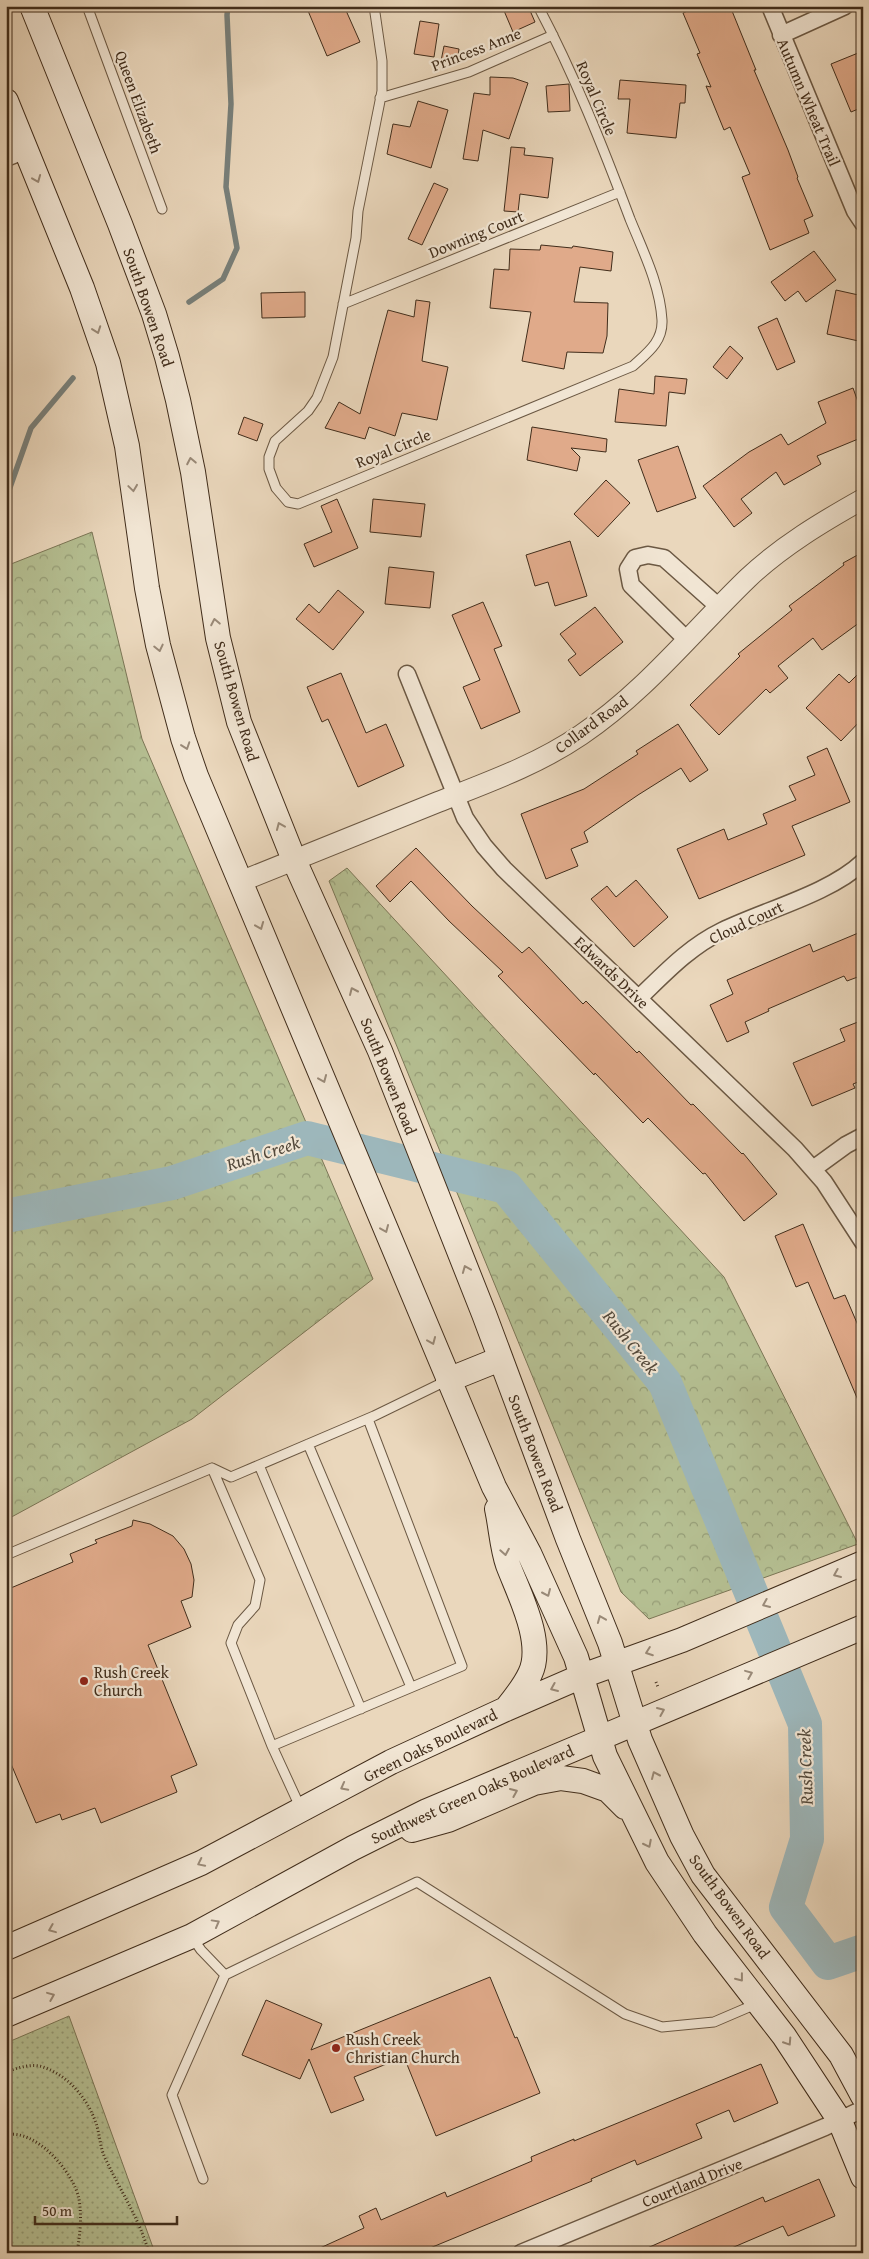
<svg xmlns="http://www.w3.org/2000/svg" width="869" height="2259" font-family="'Gentium Book Plus',serif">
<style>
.grass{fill:url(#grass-dots);stroke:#7b7656}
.forest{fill:url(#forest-crowns);stroke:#7b7656}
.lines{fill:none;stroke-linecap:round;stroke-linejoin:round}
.stream{stroke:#78807b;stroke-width:5.5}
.river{stroke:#9db7bb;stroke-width:34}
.building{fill:#e0aa8a;stroke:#412d1b}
.service-casing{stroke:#6b5843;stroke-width:11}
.minor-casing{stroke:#6b5843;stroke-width:19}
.tertiary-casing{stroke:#6b5843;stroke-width:22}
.secondary-casing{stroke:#412d1b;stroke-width:26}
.path{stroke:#412d1b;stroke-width:3;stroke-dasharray:1 2.5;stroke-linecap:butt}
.service{stroke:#f1e5d3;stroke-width:9}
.minor{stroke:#f1e5d3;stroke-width:16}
.tertiary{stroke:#f1e5d3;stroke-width:20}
.secondary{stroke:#f1e5d3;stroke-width:24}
.oneway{stroke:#998977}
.poi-dot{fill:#8f2418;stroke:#f1e5d3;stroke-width:2}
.labels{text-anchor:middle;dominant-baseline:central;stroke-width:4.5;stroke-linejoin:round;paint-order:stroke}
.street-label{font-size:16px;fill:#412d1b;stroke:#f1e5d3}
.poi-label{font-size:16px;fill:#412d1b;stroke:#f1e5d3;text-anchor:start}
.water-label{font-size:18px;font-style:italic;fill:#53493b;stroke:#f1e5d3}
</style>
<defs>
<pattern id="grass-dots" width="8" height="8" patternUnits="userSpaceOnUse" patternTransform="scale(1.25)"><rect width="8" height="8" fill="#b5bf92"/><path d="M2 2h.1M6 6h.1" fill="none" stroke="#959c76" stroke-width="1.8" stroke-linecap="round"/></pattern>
<pattern id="forest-crowns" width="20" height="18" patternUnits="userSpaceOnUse" patternTransform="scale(1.25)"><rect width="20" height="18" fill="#b5bf92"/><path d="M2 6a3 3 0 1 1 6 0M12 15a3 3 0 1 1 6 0" fill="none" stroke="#959c76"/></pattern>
</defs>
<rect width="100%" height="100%" fill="#ead7bc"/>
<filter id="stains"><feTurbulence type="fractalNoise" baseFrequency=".004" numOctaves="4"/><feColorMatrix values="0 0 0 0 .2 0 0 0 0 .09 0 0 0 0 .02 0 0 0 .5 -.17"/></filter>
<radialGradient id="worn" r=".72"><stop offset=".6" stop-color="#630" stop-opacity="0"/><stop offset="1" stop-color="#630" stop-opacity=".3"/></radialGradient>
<path class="grass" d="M69 2016 155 2253H6V2043Z"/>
<path class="forest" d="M92 532 142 739 373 1279 192 1419 6 1520V566Z
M347 868 724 1277 858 1544 649 1619 621 1592 329 881Z"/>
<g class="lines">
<path class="stream" d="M189 302 223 279 237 248 226 187 231 104 227 15 228 6
M6 505 8 493 31 428 73 378"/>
<path class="river" d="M6 1216 172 1183 307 1138 506 1187 665 1383 805 1724 807 1839 786 1907 828 1963 863 1951"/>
</g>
<path class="building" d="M306 6H344L360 42 327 56Z
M502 6H528L535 22 513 32Z
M699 6H730L756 70H754L788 150 798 177 797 178 813 216 804 220 809 233 770 250 742 177 750 174 730 127 724 130 706 86 711 87 697 54 700 53 683 13Z
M420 21 439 24 434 57 414 54Z
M444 46 459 49 457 64 441 61Z
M863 51V107L851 112 831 64Z
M490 77 513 78 528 83 509 139 483 130 478 161 463 159 474 93 490 95Z
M620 80 686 85 685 103H680L676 138 627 133 630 99H618Z
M569 84 570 111 548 112 546 86Z
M418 101 448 110 431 168 387 154 393 124 410 127Z
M511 147 525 148 524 155 553 158 548 198 520 194 518 212 504 211Z
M434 183 448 189 422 245 408 239Z
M541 245 572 248 573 246 613 252 611 271 580 267 574 302 608 303 607 336 603 353 567 352 564 369 522 361 531 312 490 308 494 269 509 270 510 249 540 250Z
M814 251 836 280 806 302 798 291 785 301 771 282Z
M836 290 863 296V342L827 334Z
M305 292V317L262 318 261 293Z
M416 300 430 302 422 361 448 367 437 420 402 413 395 436 369 427 365 439 325 428 339 402 360 414 388 310 414 317Z
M777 318 795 362 777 370 758 327Z
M730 346 743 358 727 379 713 367Z
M655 376 687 379 685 394 669 392 666 426 615 422 619 389 654 394Z
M853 388 858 402 863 400V437L817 456 821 464 784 485 776 472 741 499 752 513 734 527 703 486 749 452 781 434 788 445 826 423 818 402Z
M244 417 263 424 257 441 238 434Z
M532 427 607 439 606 452 571 448 580 457 577 471 527 460Z
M678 446 696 498 657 512 638 460Z
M606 480 630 503 598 537 574 514Z
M337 499 358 548 314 567 304 544 332 532 321 506Z
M373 499 425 504 421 537 370 532Z
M570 541 587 596 555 606 548 582 535 586 526 555Z
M863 552V620L822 650 813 638 778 666 788 678 770 693 766 689 719 735 690 705 740 656 738 654 792 610 789 606 844 565 843 563Z
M389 567 434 572 430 608 385 604Z
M338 590 364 612 333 650 296 619 309 604 319 613Z
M483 602 502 646 494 649 520 712 481 729 463 687 480 680 452 615Z
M595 607 623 642 580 676 568 660 576 654 560 634Z
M863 669V718L841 741 806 708 839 674 849 683Z
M341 673 366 733 386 724 404 766 358 787 328 719 322 722 307 687Z
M678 724 708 770 690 782 681 768 638 795 584 832 588 842 571 849 578 866 546 879 521 814 584 789 638 754 636 751Z
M827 748 850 802 792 826 805 855 699 899 677 849 724 829 728 840 767 824 763 814 796 800 789 786 815 775 807 757Z
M416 848 472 906 522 953 529 947 583 1004 586 1001 637 1053 639 1051 691 1105 693 1104 742 1154 743 1153 777 1194 744 1221 705 1173 703 1174 648 1118 643 1123 595 1073 594 1075 498 976 503 972 449 921 411 881 390 902 376 886Z
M636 880 668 917 634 947 591 899 607 886 616 897Z
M863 931V975L847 981 844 976 768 1009 769 1011 745 1022 749 1032 727 1042 710 1005 733 994 727 980 810 944 813 952Z
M863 1020V1080L853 1084 855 1088 812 1106 793 1063 845 1041 840 1029Z
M803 1224 834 1299 845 1295 863 1337V1412L808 1282 796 1287 775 1236Z
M133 1520 150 1524 173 1536 184 1549 191 1564 194 1580 192 1597 181 1601 191 1627 148 1645 197 1765 171 1776 177 1792 101 1823 95 1808 62 1820 60 1814 36 1823 6 1752V1590L73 1562 70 1554 97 1543 95 1540 132 1526Z
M490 1977 515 2038 517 2037 540 2093 436 2136 404 2057 354 2077 364 2100 331 2113 309 2059 300 2079 242 2055 266 2000 322 2024 311 2050Z
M761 2064 778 2103 734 2122 729 2110 696 2124 702 2138 637 2165 635 2160 591 2179 592 2181 418 2253H309L364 2228 359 2216 376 2208 381 2220 445 2192 447 2197 532 2161 531 2157 574 2139V2141Z
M819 2179 835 2216 788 2236 783 2226 720 2253H636L763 2197 765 2202Z"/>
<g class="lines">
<g class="service-casing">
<path id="service" d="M87 6 162 209
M374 6 382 61V91L358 211 356 238 333 357 317 398 308 411 275 441 269 457V469L276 488 288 502 298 504 633 366C647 353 663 342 662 320 660 285 643 251 630 219 603 147 574 74 538 6
M380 98 469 72 553 35
M343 304 620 192
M308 1444 411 1687
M259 1465 361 1709
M212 1468 260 1580 255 1606 238 1625 231 1643 272 1746
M6 1555 212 1468 231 1477 374 1416 448 1380
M301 1809 272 1746 462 1666 368 1419
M192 1937 201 1950 225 1975 417 1882 625 2014 662 2027 714 2022 756 2004
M203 2179 172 2095 225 1975"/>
</g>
<g class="minor-casing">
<path id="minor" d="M770 6 855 211 863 223
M781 35 845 6
M6 158 26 150
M688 641 631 585 628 569 635 558 648 555 664 558 719 607
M407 674 465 818 484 846 504 869 795 1149 824 1182 863 1242
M639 998C665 973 689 947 722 931 765 910 829 894 863 862
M813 1169 846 1145 863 1136
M521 2253 825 2127 863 2109"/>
</g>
<g class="tertiary-casing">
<path id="tertiary" d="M242 881C307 855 372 829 438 802 486 783 537 765 581 735 645 692 693 631 748 578 782 546 822 522 863 499"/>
</g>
<g class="secondary-casing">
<path id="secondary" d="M32 6 120 224 154 314 167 357 178 400 193 472 218 638 239 722 294 860 380 1051 484 1314 568 1539 610 1643 640 1740 682 1836 703 1875 841 2055 863 2096
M6 101 82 288 108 363 127 446 147 588 158 645 183 738 196 776 494 1487 529 1553 576 1657 605 1756 657 1862 705 1934 784 2036 840 2121 863 2177
M448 1380 500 1359
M497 1509C501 1527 502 1548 508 1565 519 1594 545 1643 530 1674 524 1687 515 1698 506 1709
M412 1830 448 1820 534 1783 561 1778 583 1781 608 1790 625 1807
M6 1948 201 1863 391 1762 506 1709 582 1676 682 1640 863 1563
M6 2015 192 1936 353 1848 427 1811 863 1627"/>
</g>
<path class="path" d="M656 1682 658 1687
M6 2072C17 2068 32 2063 43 2067 69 2076 87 2098 96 2123 100 2135 100 2149 106 2160 121 2192 139 2218 149 2253
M6 2135C36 2128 74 2173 79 2199 82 2218 80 2234 77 2253"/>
<use href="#service" class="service"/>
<use href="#minor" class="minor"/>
<use href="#tertiary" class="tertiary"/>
<use href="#secondary" class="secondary"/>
</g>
<defs><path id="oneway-chevron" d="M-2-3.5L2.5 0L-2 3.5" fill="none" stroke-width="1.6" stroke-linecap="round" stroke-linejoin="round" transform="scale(1.25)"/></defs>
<g class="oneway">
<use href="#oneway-chevron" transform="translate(37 179) rotate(68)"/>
<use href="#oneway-chevron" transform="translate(97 330) rotate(70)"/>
<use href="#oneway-chevron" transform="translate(191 461) rotate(-101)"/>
<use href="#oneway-chevron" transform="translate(133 488) rotate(82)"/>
<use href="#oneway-chevron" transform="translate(215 622) rotate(-101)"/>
<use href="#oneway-chevron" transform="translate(159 648) rotate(77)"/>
<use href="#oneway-chevron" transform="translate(186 746) rotate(71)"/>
<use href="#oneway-chevron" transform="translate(280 826) rotate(-113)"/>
<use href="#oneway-chevron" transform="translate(260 926) rotate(68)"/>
<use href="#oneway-chevron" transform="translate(353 991) rotate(-114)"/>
<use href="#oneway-chevron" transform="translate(323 1079) rotate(67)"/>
<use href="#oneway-chevron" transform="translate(385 1229) rotate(67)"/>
<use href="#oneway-chevron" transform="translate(466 1269) rotate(-112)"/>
<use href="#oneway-chevron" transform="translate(432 1341) rotate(67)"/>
<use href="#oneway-chevron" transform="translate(505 1552) rotate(80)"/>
<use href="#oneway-chevron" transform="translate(837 1574) rotate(157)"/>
<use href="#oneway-chevron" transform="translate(547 1593) rotate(66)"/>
<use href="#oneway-chevron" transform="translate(766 1604) rotate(157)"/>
<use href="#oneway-chevron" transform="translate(601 1619) rotate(-112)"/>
<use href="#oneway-chevron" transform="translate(649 1652) rotate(160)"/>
<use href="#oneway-chevron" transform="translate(749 1674) rotate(-22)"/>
<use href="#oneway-chevron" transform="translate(554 1688) rotate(157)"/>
<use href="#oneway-chevron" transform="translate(661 1711) rotate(-23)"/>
<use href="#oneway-chevron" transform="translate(655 1775) rotate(-114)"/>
<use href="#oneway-chevron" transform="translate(344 1787) rotate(152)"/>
<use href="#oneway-chevron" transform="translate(514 1792) rotate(-23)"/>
<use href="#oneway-chevron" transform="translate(648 1844) rotate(63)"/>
<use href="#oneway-chevron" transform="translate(201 1863) rotate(154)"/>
<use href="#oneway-chevron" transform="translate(216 1923) rotate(-29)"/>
<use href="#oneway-chevron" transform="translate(52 1929) rotate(158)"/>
<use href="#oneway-chevron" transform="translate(740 1978) rotate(52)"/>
<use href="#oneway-chevron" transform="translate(51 1996) rotate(-22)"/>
<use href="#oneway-chevron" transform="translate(788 2042) rotate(57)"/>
</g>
<g class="poi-dot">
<circle cx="84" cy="1681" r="5"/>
<circle cx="336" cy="2048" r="5"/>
</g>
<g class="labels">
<g class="street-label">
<text transform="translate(476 49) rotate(-21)">Princess Anne</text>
<text transform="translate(597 98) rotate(67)">Royal Circle</text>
<text transform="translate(139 102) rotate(70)">Queen Elizabeth</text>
<text transform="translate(809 102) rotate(67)">Autumn Wheat Trail</text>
<text transform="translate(476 234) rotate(-22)">Downing Court</text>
<text transform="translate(149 307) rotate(71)">South Bowen Road</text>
<text transform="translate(393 448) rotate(-22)">Royal Circle</text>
<text transform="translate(237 701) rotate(74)">South Bowen Road</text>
<text transform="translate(591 724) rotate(-36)">Collard Road</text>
<text transform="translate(746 922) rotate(-25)">Cloud Court</text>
<text transform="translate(612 972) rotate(44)">Edwards Drive</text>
<text transform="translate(389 1076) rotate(68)">South Bowen Road</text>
<text transform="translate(536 1453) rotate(69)">South Bowen Road</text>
<text transform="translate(430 1745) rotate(-26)">Green Oaks Boulevard</text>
<text transform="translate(472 1794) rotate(-24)">Southwest Green Oaks Boulevard</text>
<text transform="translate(730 1906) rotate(54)">South Bowen Road</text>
<text transform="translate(692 2182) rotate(-22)">Courtland Drive</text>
</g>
<g class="poi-label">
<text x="94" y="1672">Rush Creek<tspan x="94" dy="18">Church</tspan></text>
<text x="346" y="2039">Rush Creek<tspan x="346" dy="18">Christian Church</tspan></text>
</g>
<g class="water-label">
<text transform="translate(263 1153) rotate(-18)">Rush Creek</text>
<text transform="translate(631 1342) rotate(51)">Rush Creek</text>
<text transform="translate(805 1767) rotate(-92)">Rush Creek</text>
</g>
</g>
<rect width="869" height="2259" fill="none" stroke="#ead7bc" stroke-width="25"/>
<rect x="8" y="8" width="854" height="2244" fill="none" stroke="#412d1b" stroke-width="2.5"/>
<rect x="12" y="12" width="844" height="2234" fill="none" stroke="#412d1b"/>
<path d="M35 2216v8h142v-8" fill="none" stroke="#412d1b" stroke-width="2.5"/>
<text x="42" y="2216" font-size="15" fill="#412d1b" stroke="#f1e5d3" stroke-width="4" paint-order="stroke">50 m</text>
<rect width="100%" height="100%" filter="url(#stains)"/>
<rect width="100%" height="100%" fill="url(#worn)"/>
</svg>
